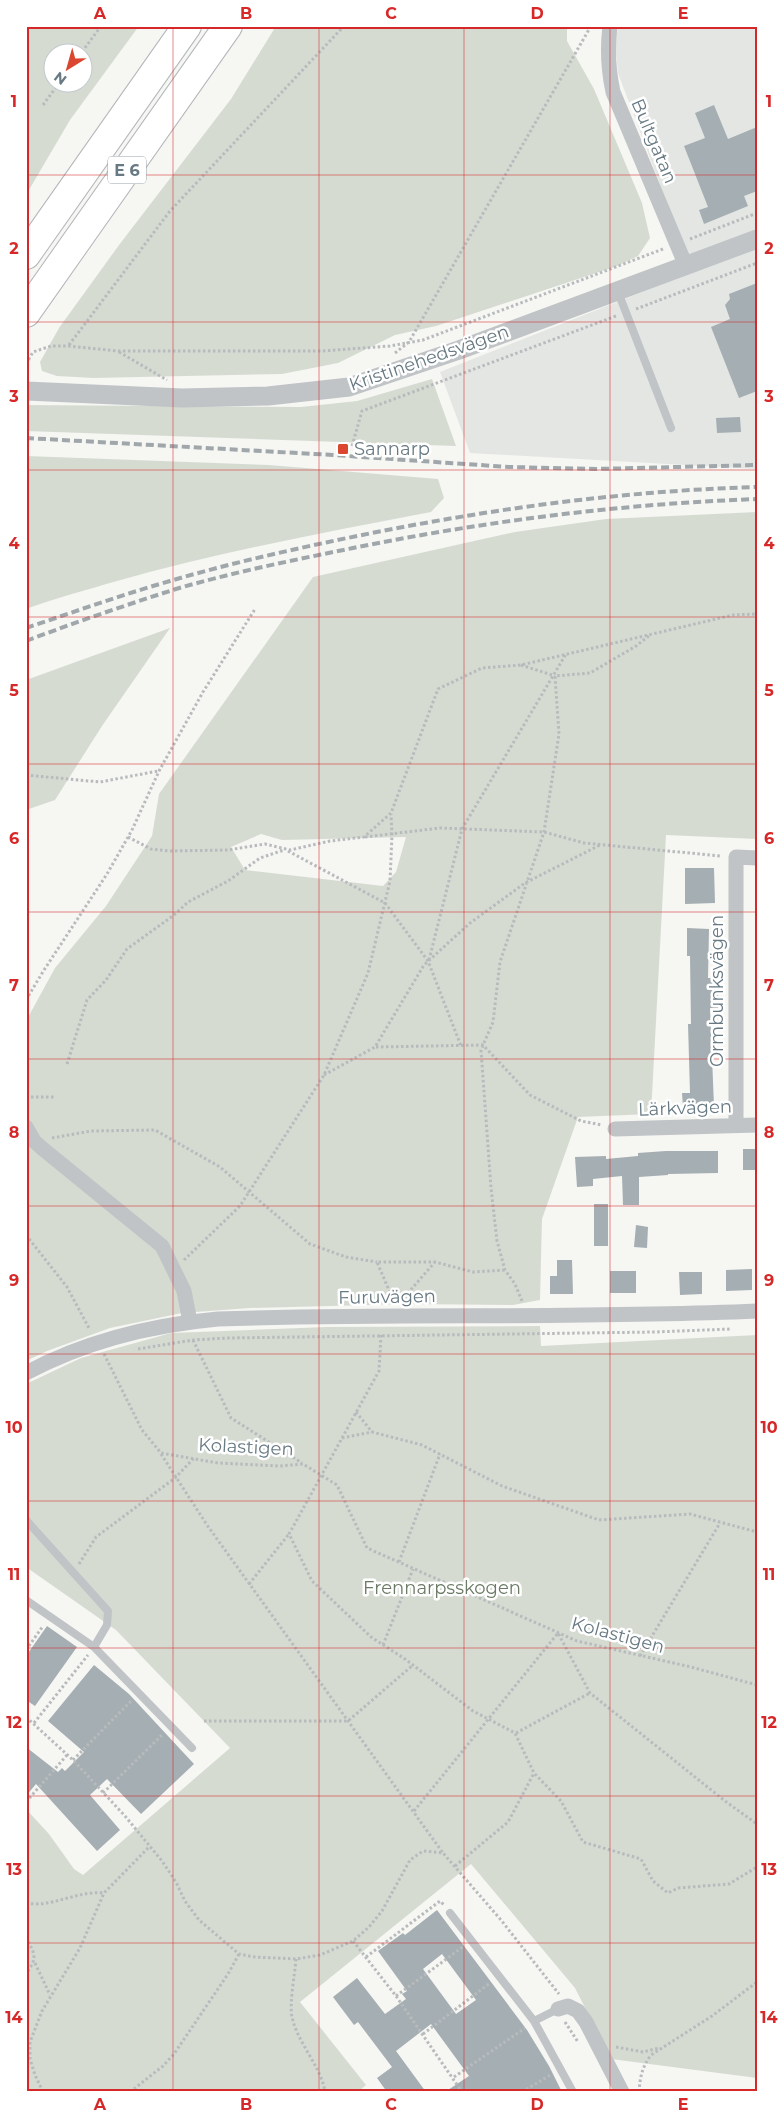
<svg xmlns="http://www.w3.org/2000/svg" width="783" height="2118" font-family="Montserrat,sans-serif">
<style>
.built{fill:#e4e6e4}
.green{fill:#d6dbd2;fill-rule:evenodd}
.building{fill:#a5aeb2;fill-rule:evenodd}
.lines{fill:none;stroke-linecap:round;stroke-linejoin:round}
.motorway-casing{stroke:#b3b7ba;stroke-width:30}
.path{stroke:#b8bbbd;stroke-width:3;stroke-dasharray:2.5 2.5;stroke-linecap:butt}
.service{stroke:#c0c4c7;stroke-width:8}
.minor{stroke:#c0c4c7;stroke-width:15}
.tertiary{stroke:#c0c4c7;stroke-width:19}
.motorway{stroke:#fff;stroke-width:28}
.rail{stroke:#9fa7ab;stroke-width:4;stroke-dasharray:8 4;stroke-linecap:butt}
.grid{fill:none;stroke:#d62828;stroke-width:1;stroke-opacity:0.55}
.poi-dot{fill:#da462f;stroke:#fff;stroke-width:2}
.labels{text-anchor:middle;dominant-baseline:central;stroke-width:5;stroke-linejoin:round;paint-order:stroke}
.shield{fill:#fff;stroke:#95a1a8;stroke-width:1}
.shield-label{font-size:16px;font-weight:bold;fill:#677983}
.street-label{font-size:18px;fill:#677983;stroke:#fff}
.poi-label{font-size:18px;fill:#677983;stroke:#fff;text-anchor:start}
.park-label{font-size:18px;fill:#6b7a65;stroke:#fff}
.neatline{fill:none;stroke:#d62828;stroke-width:2}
.grid-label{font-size:16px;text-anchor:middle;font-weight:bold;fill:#d62828}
</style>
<rect width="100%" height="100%" fill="#f6f6f3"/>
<path class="built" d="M619 26H757V469L470 453 440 372 693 272 618 73 615 40Z"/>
<path class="green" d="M26 26H139L70 120 26 195ZM82 52V82H52V52Z
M276 26H567V41L594 89 642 203 650 238 638 256 617 266 436 326 395 335 338 363 282 374 93 378 57 376 42 371 40 362 59 328 119 245 231 99Z
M432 379 456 446 26 431V405L301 407 357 401Z
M26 456 269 465 438 479 444 498 431 512C326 532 220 552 117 581 86 590 56 598 26 609Z
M757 512V839L666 835 651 1114 578 1117 542 1219 540 1300 513 1305 406 1304 250 1308 182 1313 110 1328 47 1351 26 1361V1021L55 968 106 906 152 836 159 794 313 577 515 532 606 519ZM261 834 282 840 406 837 396 872 383 886 245 870 231 847Z
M170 628 102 726 55 800 26 810V680Z
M540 1326 541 1346 757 1335V2078L611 2059 575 1988 471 1864 300 2002 366 2085 358 2092H26V1809L49 1834 74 1869 83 1875 230 1748 116 1630 26 1567V1384L81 1358 171 1333 327 1327Z"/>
<path class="building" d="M714 105 728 139 757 127V191L744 196 748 206 704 224 699 210 708 207 684 146 705 138 695 113Z
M757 283V391L739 398 711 327 730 319 725 305 730 299 729 294Z
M740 417 741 432 717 433 716 418Z
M685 868H714L715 903 685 904Z
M687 928 709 929 708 978H717L718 1008H710L714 1106 683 1107 682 1093H690L688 1024H691L690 956H687Z
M743 1149H757V1170H743Z
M666 1151H718V1173L668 1174V1175L639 1177V1205H623L622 1176 593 1179V1186L577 1187 575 1157 606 1156V1159L638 1156V1153Z
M594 1204H608V1246H594Z
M636 1225 648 1227 647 1248 634 1247Z
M557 1260H572L573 1294H550V1276H557Z
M752 1269V1290L726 1291V1270Z
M610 1271H636V1293H610Z
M679 1272H702V1294L680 1295Z
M47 1626 77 1647 35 1706 26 1700V1656Z
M94 1665 129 1694 194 1764 141 1814 107 1779 90 1795 120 1830 97 1851 36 1784 26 1796V1747L58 1772 62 1768 65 1771 84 1752 48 1721Z
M437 1910 527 2030 549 2066 562 2092H445L469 2076 431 2024 396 2051 426 2092H387L377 2078 392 2067 358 2022 354 2025 333 1997 357 1978 385 2014 406 1999 402 1994 407 1991 378 1951 403 1933 405 1935ZM442 1954 476 2000 456 2014 423 1969Z"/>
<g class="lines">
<g class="motorway-casing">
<path id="motorway" d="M26 255 187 26
M26 313 228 26"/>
</g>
<path class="path" d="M82 52 101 26
M43 105 60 82
M690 239 757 213
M636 309 757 263
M69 345 170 211 344 26
M119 352 167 380
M395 353 409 342 591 26
M26 364 33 352 51 346H69L118 351H322L390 346 423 340 663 249
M352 446 362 411 616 316
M521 665 555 676
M26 775 100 782 158 771
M128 837 151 849 169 851 228 850 265 844 290 850 330 841 364 837 391 813 438 689 482 668 521 665 733 615 757 614
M365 837 440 828 544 832 584 843 721 856
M288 851 385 903 428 961 461 1046
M429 960 462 829 566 654
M26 1000 44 970 107 874 132 830 159 771 203 692 255 609
M376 1047 483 1045 530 1095 581 1121 602 1125
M67 1064 87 1000 106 980 127 949 174 915 188 902 228 881 260 858 284 850
M324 1075 375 1047 424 965 470 923 525 883 600 845
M26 1097H56
M52 1138 91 1131 155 1130 220 1167 310 1244 346 1257 377 1262
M26 1235 67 1287 90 1330
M184 1260 240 1206 324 1075 368 973 390 881 392 835 391 814
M401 1301 435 1262
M522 1301 515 1284 505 1270 497 1241 491 1188 481 1050 493 1022 500 962 544 832 559 734 555 676 590 673 636 646 650 635
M394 1302 377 1262H435L473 1272 505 1270
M381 1335 379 1371 289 1534 312 1581 371 1637 405 1659 473 1711 515 1733 534 1773 561 1801 583 1842 641 1859 653 1881 668 1893 678 1888 729 1884 757 1867
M193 1340 231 1418 302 1463
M138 1349 193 1340 227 1338 654 1332 731 1329
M104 1354 142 1430 161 1453 218 1463 280 1466 303 1464 337 1485 367 1548 577 1641 691 1667 757 1685
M356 1412 372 1432
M342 1438 372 1432 422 1445 502 1486 599 1520 690 1514 757 1532
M161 1454 207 1525 443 1853
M399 1562 440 1454
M79 1564 96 1537 175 1478 194 1458
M249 1584 289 1534
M383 1645 413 1569
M26 1650 43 1626
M640 1656 720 1523
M26 1717 73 1760 125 1816 162 1861 176 1882 185 1901 199 1920 239 1954 255 1957 296 1959 320 1955 353 1941 369 1927 382 1911 410 1860 423 1851 443 1853 501 1920 559 1994
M204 1721H348L413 1665
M34 1723 88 1655
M516 1733 590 1693
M73 1760 132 1700
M103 1793 163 1734
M26 1802 67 1755
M414 1811 558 1633 590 1693 725 1801 757 1824
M455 1866 508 1822 534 1773
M26 1903C52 1908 78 1890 104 1893
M26 1937C35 1955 38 1957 26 1974
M353 1941 396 1996 462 2092
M366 1957 440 1901 444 1905
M296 1959C295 1973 289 2005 292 2017 298 2044 321 2066 325 2092
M35 1963 50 1995
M396 1996 464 1946
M565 2022 578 2042
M423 2034 490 1983
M616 2047 643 2052 659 2048
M454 2077 525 2028
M43 2092 35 2075 30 2059V2042L42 2011 80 1948 104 1893 150 1846
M130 2092 163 2066 174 2054 228 1974 239 1954
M522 2092 552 2074
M639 2092C640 2077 642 2067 651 2055L712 2016 757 1982"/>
<path class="service" d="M618 292 671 428
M26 1520 108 1611 107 1625 94 1647
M26 1600 94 1647 192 1748
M450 1913 534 2021 573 2092
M534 2021 558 2009"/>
<path class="minor" d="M610 26C607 50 608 69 613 92L686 266
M736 1125V857L757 858
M26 1127 34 1141 43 1149 162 1246 184 1291 190 1322
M615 1129 757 1125
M26 1373C86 1341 152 1325 218 1319 398 1313 578 1319 757 1311
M558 2009 568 2006 578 2011 586 2022 622 2092"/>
<path class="tertiary" d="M26 391 182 398 268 396 349 387 459 350 757 239"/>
<use href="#motorway" class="motorway"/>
<path class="rail" d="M26 438 333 455 509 467 596 469 757 465
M26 628C74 612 121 595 170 581 231 563 294 549 357 536 490 509 620 491 757 487
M26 641C76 622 126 605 176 589 234 572 294 560 353 548 487 521 620 504 757 499"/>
</g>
<path class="grid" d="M173 26V2092M319 26V2092M464 26V2092M610 26V2092M26 175H757M26 322H757M26 470H757M26 617H757M26 764H757M26 912H757M26 1059H757M26 1206H757M26 1354H757M26 1501H757M26 1648H757M26 1796H757M26 1943H757"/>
<rect class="poi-dot" x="337" y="443" width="12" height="12" rx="2.5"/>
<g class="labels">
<rect class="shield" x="108" y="156.5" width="38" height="27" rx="4"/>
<g class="shield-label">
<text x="127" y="170">E 6</text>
</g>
<g class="street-label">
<text transform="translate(654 141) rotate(67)">Bultgatan</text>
<text transform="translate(429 358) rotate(-19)">Kristinehedsvägen</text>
<text transform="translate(717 991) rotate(-90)">Ormbunksvägen</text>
<text transform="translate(685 1108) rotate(-2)">Lärkvägen</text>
<text transform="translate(387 1297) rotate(-1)">Furuvägen</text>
<text transform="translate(246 1447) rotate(3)">Kolastigen</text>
<text transform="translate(618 1635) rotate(15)">Kolastigen</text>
</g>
<g class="poi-label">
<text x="354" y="449">Sannarp</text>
</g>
<g class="park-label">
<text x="442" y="1588">Frennarpsskogen</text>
</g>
</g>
<rect width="783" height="2118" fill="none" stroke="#ffffff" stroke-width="55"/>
<g transform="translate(68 68) rotate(217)"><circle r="24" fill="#ffffff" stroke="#c2c9cd"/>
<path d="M0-4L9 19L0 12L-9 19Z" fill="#da462f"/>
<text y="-8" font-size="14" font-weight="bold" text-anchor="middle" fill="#677983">N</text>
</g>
<rect x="28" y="28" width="728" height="2062" class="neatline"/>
<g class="grid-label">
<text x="100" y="19">A</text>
<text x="246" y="19">B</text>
<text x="391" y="19">C</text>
<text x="537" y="19">D</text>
<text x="683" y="19">E</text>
<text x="14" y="107">1</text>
<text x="769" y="107">1</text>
<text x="14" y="254">2</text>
<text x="769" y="254">2</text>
<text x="14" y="402">3</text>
<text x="769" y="402">3</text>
<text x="14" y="549">4</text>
<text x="769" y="549">4</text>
<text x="14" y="696">5</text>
<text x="769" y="696">5</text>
<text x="14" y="844">6</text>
<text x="769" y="844">6</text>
<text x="14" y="991">7</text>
<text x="769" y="991">7</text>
<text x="14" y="1138">8</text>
<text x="769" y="1138">8</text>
<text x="14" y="1286">9</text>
<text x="769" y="1286">9</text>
<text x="14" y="1433">10</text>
<text x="769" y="1433">10</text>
<text x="14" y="1580">11</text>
<text x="769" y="1580">11</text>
<text x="14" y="1728">12</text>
<text x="769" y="1728">12</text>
<text x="14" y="1875">13</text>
<text x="769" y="1875">13</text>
<text x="14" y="2023">14</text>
<text x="769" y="2023">14</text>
<text x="100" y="2110">A</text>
<text x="246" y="2110">B</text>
<text x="391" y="2110">C</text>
<text x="537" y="2110">D</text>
<text x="683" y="2110">E</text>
</g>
</svg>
